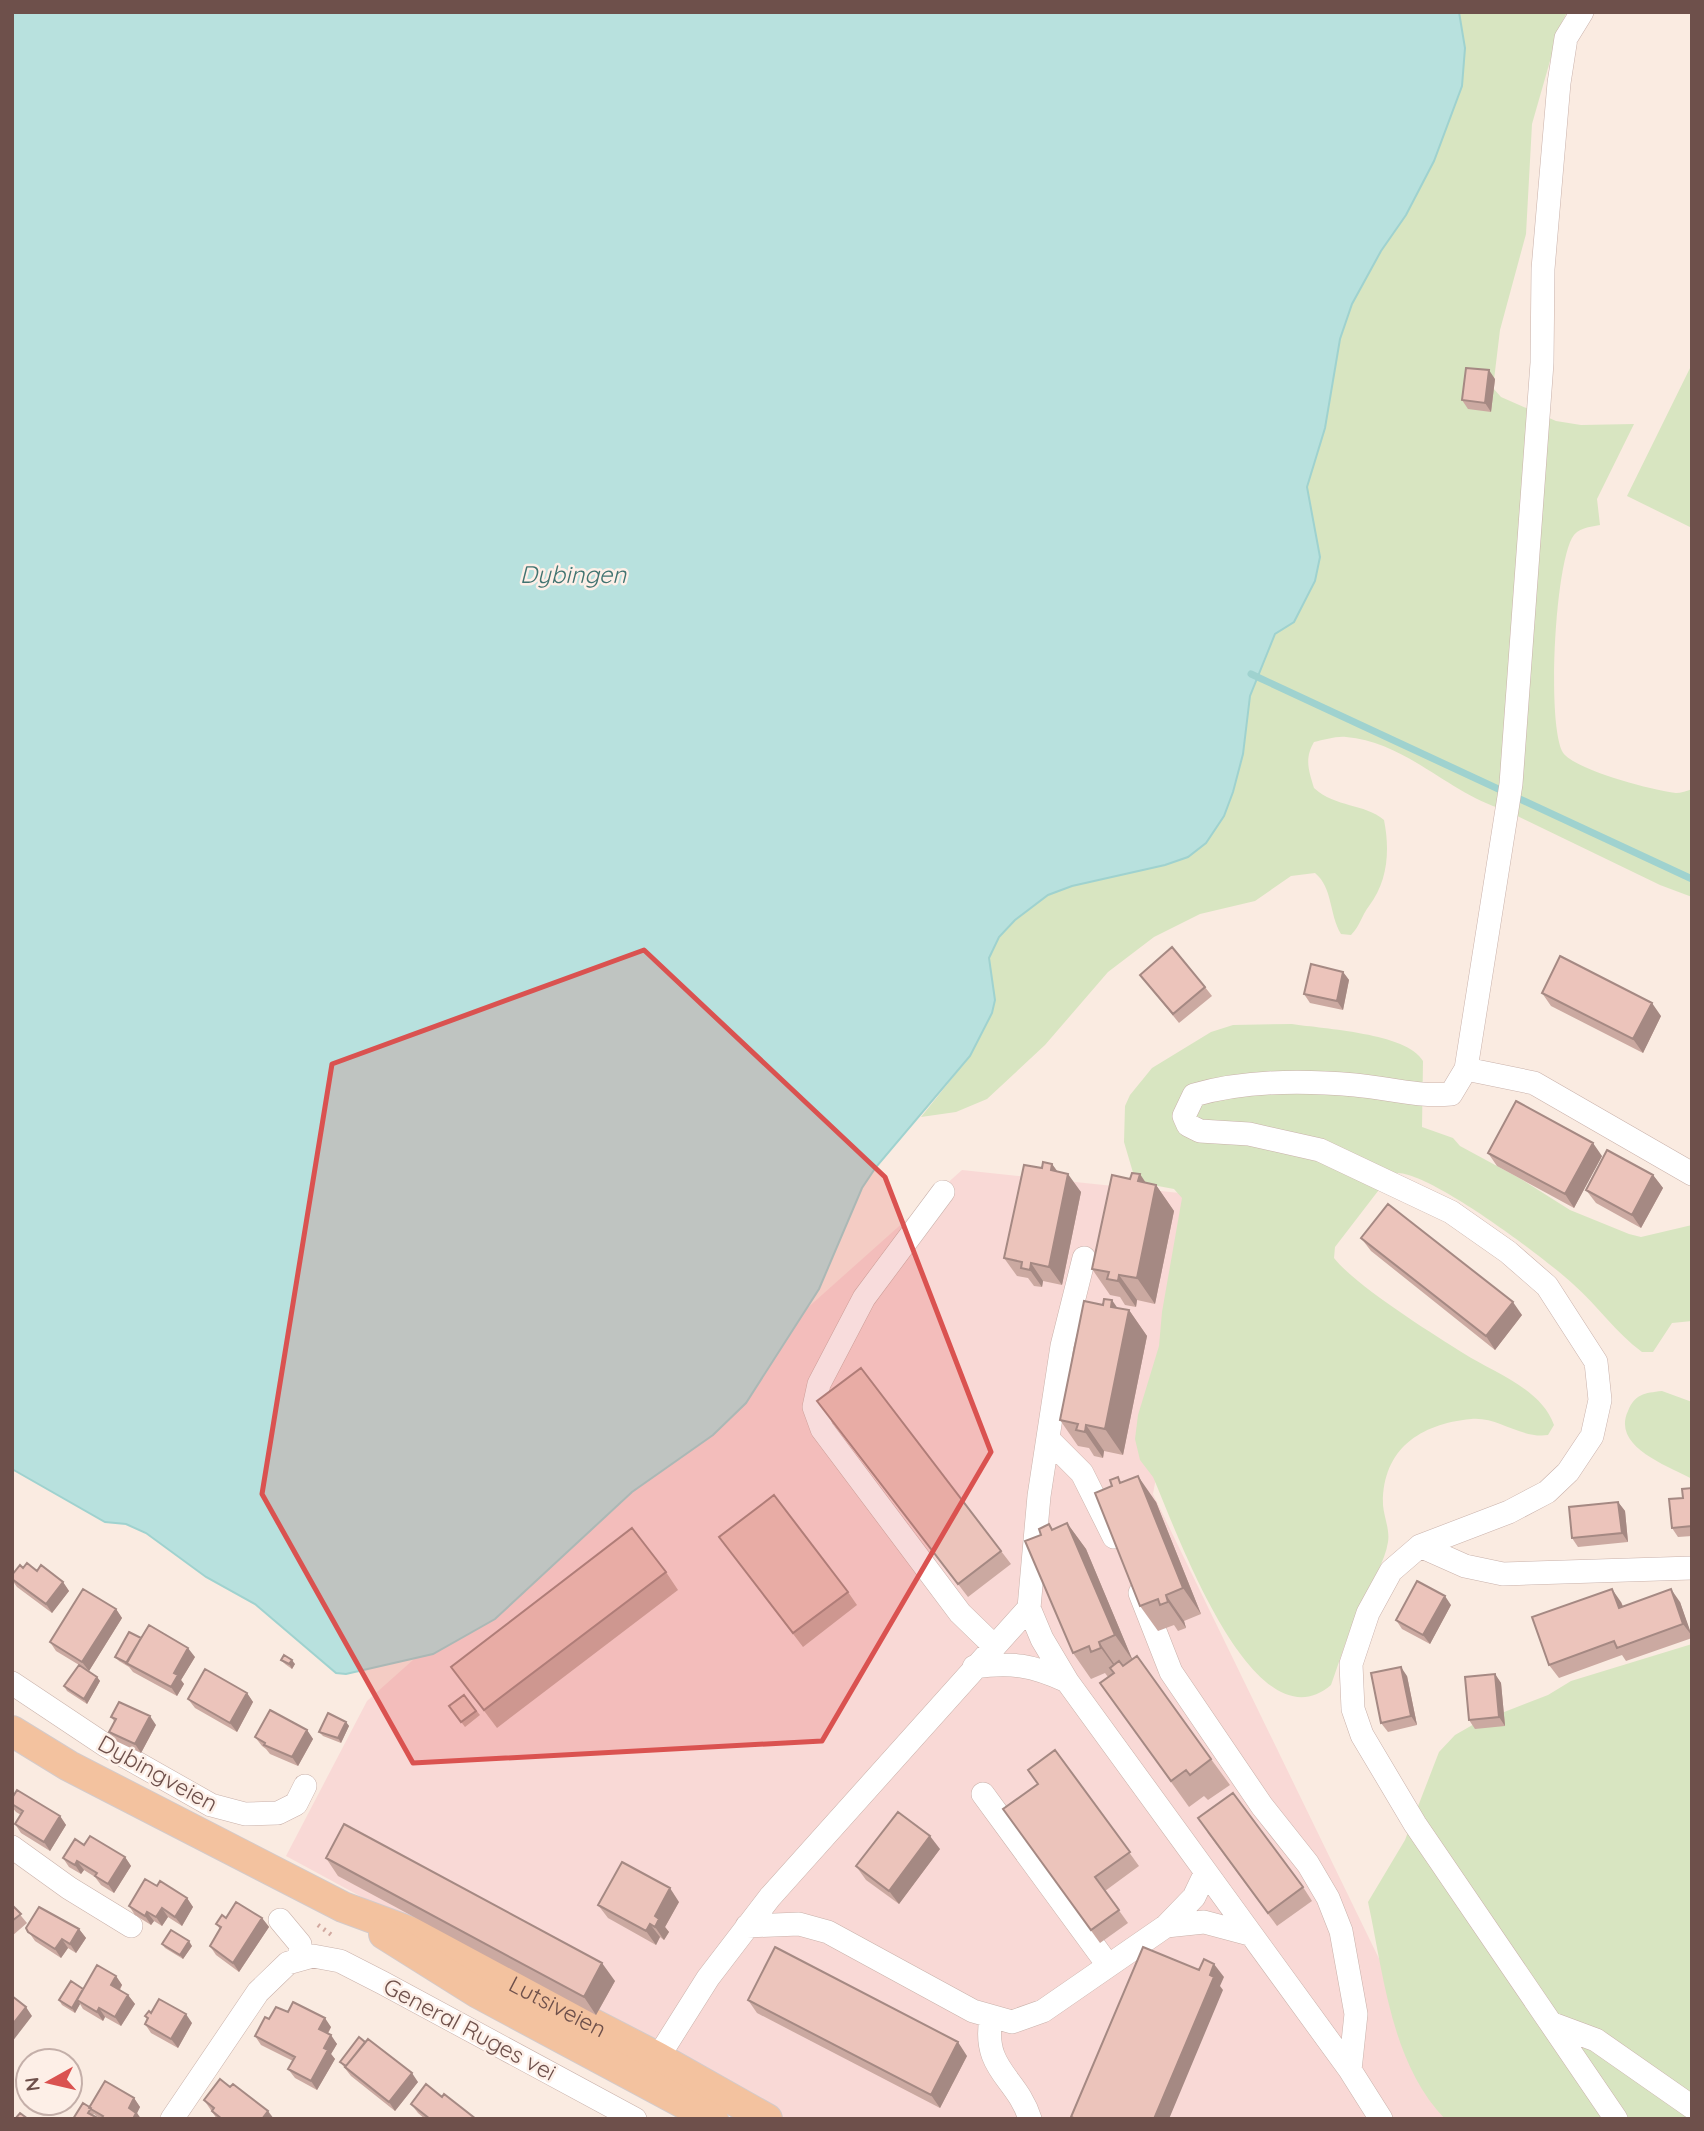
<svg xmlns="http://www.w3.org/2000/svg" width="1704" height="2131" font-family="Quicksand,sans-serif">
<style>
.commercial{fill:#f9d9d6}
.green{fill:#d8e5c1}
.water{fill:#b8e1de;stroke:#9fd2cf;stroke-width:2}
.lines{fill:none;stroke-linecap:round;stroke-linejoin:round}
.stream{stroke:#9fd2cf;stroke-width:7}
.minor-casing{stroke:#c9b1aa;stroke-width:24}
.major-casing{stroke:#d4cac9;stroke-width:32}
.path{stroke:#d1a89f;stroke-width:4.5;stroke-dasharray:2 5;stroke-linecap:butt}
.minor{stroke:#fff;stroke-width:23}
.major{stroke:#f3c29f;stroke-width:30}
.wall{fill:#cba9a1}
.shaded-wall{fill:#a58983}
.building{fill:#ecc4bb;stroke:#a58983;stroke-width:2}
.marked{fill:#da5250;fill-opacity:0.2;stroke:#da5250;stroke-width:5;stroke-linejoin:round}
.labels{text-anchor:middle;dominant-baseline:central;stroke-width:5;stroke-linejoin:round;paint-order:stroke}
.street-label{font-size:23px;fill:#6e504b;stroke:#fdefe7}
.water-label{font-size:24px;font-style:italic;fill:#407370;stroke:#fdefe7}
</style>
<rect width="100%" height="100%" fill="#faebe1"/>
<path class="commercial" d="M962 1170 1208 1196 1153 1494 1457 2119H780L591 2021 286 1856 367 1701Z"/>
<path class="green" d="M1459 12H1567L1560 26 1532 124 1526 234 1500 330 1493 388 1501 397 1556 421 1581 425 1634 424 1597 499 1600 525C1590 527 1577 528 1572 538 1555 569 1547 718 1562 751 1570 769 1655 791 1676 793 1681 793 1687 791 1692 789V897L1660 885 1505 810C1449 794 1407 742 1346 737 1336 736 1324 740 1314 742 1304 759 1309 771 1314 788 1336 808 1364 803 1384 820 1390 850 1388 881 1369 906 1362 915 1360 926 1351 935L1341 934C1329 914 1333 888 1315 873L1291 876 1255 901 1200 914 1154 937 1108 972 1045 1045 987 1099 956 1112 921 1117 970 1056 995 1000 989 958 999 937 1015 920 1048 895 1072 886 1165 865 1188 857 1224 816 1243 754 1250 696 1275 634 1294 622 1320 557 1307 487 1325 428 1340 339 1352 304 1381 251 1406 215 1465 48Z
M1692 364V528L1627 496Z
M1292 1024C1324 1029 1407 1033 1423 1061L1422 1127 1453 1138 1460 1146 1521 1179 1570 1210 1629 1234 1641 1237 1692 1225V1321L1672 1323 1653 1352H1642C1616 1333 1597 1305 1573 1284 1545 1258 1433 1174 1398 1173L1388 1178 1335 1247 1334 1258C1355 1285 1431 1333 1463 1353 1494 1373 1541 1388 1554 1425L1548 1435C1521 1439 1497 1416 1471 1419 1419 1424 1382 1450 1383 1505 1384 1517 1390 1530 1388 1542 1385 1562 1371 1582 1362 1600 1350 1627 1341 1657 1331 1685 1253 1752 1174 1524 1153 1477L1140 1460 1135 1439 1138 1415 1159 1346 1162 1312 1182 1198 1174 1189 1142 1183 1134 1176 1124 1142 1125 1106 1130 1095 1152 1068 1211 1032 1233 1025Z
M1662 1391 1692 1402V1479C1669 1466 1611 1447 1628 1411 1635 1394 1644 1393 1662 1391Z
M1692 1644V2119H1445C1391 2063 1384 1976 1368 1902L1405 1840 1439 1752 1455 1735 1476 1723 1548 1695 1571 1681Z"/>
<path class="water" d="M12 12H1459L1465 48 1462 86 1434 161 1406 215 1381 251 1352 304 1340 339 1325 428 1307 487 1320 557 1315 581 1294 622 1275 634 1250 696 1243 754 1233 792 1224 816 1206 843 1188 857 1165 865 1072 886 1048 895 1015 920 999 937 989 958 995 1000 992 1013 970 1056 876 1167 862 1188 819 1289 746 1403 713 1435 632 1492 495 1619 433 1654 346 1674 336 1673 255 1604 206 1577 146 1533 126 1524 105 1522 12 1469Z"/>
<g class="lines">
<path class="stream" d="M1251 674 1692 879"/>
<g class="minor-casing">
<path id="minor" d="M1582 12 1566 38 1559 83 1543 269 1542 363 1511 784 1466 1069 1451 1094C1417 1097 1388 1088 1355 1085 1301 1080 1246 1080 1194 1095L1184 1116 1188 1125 1200 1131 1249 1134 1320 1150 1451 1212 1508 1252 1547 1286 1596 1362 1600 1400 1592 1436 1568 1472 1547 1492 1509 1512 1420 1546 1391 1571 1368 1613 1351 1664 1353 1709 1362 1735 1415 1824 1616 2119
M1466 1069 1534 1083 1692 1174
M943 1192 864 1298 819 1384 814 1407 822 1429 960 1613 993 1645
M1048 1439 1082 1473 1114 1537
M1420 1546 1465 1566 1503 1574 1692 1568
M1140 1593 1171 1672 1262 1806 1308 1864 1328 1898 1341 1931 1356 2014 1350 2070
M1029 1608 1042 1639 1067 1681
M974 1667C1012 1662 1032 1665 1067 1681L1350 2070 1381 2119
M12 1683 105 1745 211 1805 245 1814 278 1813 296 1804 305 1786
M983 1794 1108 1965
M12 1847 69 1888 131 1926
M280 1920 300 1944V1959
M747 1926 799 1924 828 1932 973 2011 1012 2022 1043 2011 1166 1926 1204 1922 1249 1934
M1166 1926 1194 1897 1205 1874
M991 2018C982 2070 1017 2077 1030 2119
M1553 2024 1596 2040 1692 2107
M650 2070 708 1978 770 1897 1029 1608 1039 1496 1062 1346 1084 1258
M172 2119 258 1992 288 1963 313 1956 340 1961 383 1983 635 2119"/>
</g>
<g class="major-casing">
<g id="major">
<path id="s1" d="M12 1731 69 1766 343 1907 427 1938 657 2057 767 2119"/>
<path d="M384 1934 478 1993 713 2119"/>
</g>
</g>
<path class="path" d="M318 1925 333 1936"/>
<use href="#minor" class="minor"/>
<use href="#major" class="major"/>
</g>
<path class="wall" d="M1495 379 1491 412 1468 409 1462 400Z
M1343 972 1349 980 1343 1010 1310 1003 1304 994Z
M1140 975 1205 987 1212 996 1179 1023Z
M1542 993 1661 1016 1643 1053 1551 1006Z
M1488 1153 1602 1156 1574 1208 1497 1166Z
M1052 1164 1058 1172 1081 1192 1062 1285 1043 1281 1042 1287 1034 1286 1028 1278 1017 1276 1004 1258 1042 1168Z
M1653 1175 1663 1188 1641 1228 1596 1203 1586 1190Z
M1145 1183 1156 1185 1174 1211 1155 1304 1137 1300 1136 1307 1125 1305 1120 1297 1110 1295 1092 1269Z
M1361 1238 1522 1315 1495 1350 1371 1251Z
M1118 1308 1129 1310 1147 1336 1123 1455 1104 1451 1103 1458 1094 1456 1089 1448 1078 1446 1060 1420Z
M817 1401 1001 1551 1011 1564 968 1597Z
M1122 1482 1156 1502 1201 1614 1184 1621 1186 1628 1178 1631 1174 1625 1158 1631 1140 1606Z
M1692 1488V1536L1678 1537 1672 1528 1683 1498Z
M1618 1502 1625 1511 1628 1542 1578 1547 1572 1538Z
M1067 1523 1086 1549 1132 1659 1211 1759 1230 1785 1208 1800 1204 1796 1189 1807 1100 1683 1108 1677 1105 1673 1091 1679 1073 1653 1041 1535 1049 1524 1053 1530Z
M719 1537 848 1592 857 1605 803 1647Z
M37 1571 63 1582 69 1591 52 1613 17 1587 12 1580V1575Z
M666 1572 678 1590 497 1728 451 1667Z
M1621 1602 1623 1606 1680 1602 1692 1638 1626 1661 1622 1655 1559 1678 1549 1665Z
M1451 1605 1430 1644 1402 1629 1396 1620Z
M116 1609 122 1618 89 1671 56 1651 50 1642Z
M141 1638 195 1657 181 1680 184 1684 177 1696 133 1672 129 1667 119 1661 115 1657Z
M281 1660 295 1664 292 1669 285 1664Z
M1495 1674 1501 1683 1505 1726 1475 1729 1469 1720Z
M1407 1676 1417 1725 1388 1732 1381 1723Z
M97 1677 100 1681 87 1704 67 1691 64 1686Z
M247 1693 253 1702 237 1732 195 1708 188 1699Z
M464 1695 480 1715 465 1727 449 1706Z
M111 1717 156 1725 141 1753 116 1741 109 1732 114 1721Z
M346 1722 349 1726 341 1743 323 1736 319 1732Z
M307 1730 313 1739 298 1766 270 1754 266 1749 262 1746 255 1737Z
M1055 1750 1139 1866 1105 1891 1128 1923 1100 1943 1003 1809 1038 1784Z
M12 1798 60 1816 66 1825 50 1851 21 1833 15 1824 21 1815 16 1812 12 1807Z
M1207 1832 1303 1887 1312 1901 1277 1926Z
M84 1845 125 1857 131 1866 114 1893 101 1885 95 1877 84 1870 81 1874 69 1867 63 1858Z
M940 1849 899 1904 866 1880 856 1866Z
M326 1858 615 1981 596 2015 338 1876Z
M157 1886 187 1898 193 1907 182 1926 168 1917 162 1926 154 1921 151 1925 135 1915 129 1906Z
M679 1902 665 1927 669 1932 664 1940 660 1937 656 1945 608 1918 598 1905Z
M12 1905 27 1923 12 1936Z
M226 1918H262L269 1927 239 1972 216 1955 210 1946 220 1929 216 1924Z
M26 1928 79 1929 86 1938 76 1953 68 1948 61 1958 35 1941Z
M162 1944 192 1946 183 1959 165 1948Z
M116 1976 122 1985 120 1990 128 1995 135 2004 121 2026 105 2017 103 2021 83 2009 80 2004 75 2013 62 2005 59 2000Z
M748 2000 967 2056 940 2108 757 2013Z
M288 2012 331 2027 328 2034 337 2044 331 2054 335 2059 317 2090 295 2078 288 2069 293 2061 261 2045 255 2036 269 2019Z
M151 2013 192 2023 178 2048 151 2033 145 2024 147 2020 145 2016Z
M340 2062 418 2082 395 2111 351 2076Z
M134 2098 140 2107 137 2113 141 2119H100L94 2114 93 2115 97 2119H73L90 2107Z
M204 2100 274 2119H217Z
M411 2104 476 2119H425L418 2113Z"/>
<path class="shaded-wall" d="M1489 370 1495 379 1491 412 1485 403Z
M1343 972 1349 980 1343 1010 1337 1001Z
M1652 1003 1661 1016 1643 1053 1633 1039Z
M1593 1143 1602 1156 1574 1208 1565 1194Z
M1052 1164 1064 1181 1051 1170Z
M1068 1174 1081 1192 1062 1285 1049 1267Z
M1140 1174 1154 1195 1156 1185 1174 1211 1155 1304 1137 1278 1138 1181Z
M1653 1175 1663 1188 1641 1228 1632 1215Z
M1031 1263 1043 1281 1042 1287 1030 1270Z
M1119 1275 1137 1300 1136 1307 1118 1281Z
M1112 1300 1127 1322 1129 1310 1147 1336 1123 1455 1105 1429Z
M1513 1302 1522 1315 1495 1350 1486 1336Z
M1086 1425 1104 1451 1103 1458 1085 1432Z
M1138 1476 1156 1502 1201 1614 1183 1588Z
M1618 1502 1625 1511 1628 1542 1622 1533Z
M1067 1523 1086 1549 1133 1661 1115 1635Z
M63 1582 69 1591 52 1613 46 1604Z
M1612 1589 1621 1602 1628 1621 1619 1608Z
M1671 1589 1680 1602 1692 1636 1683 1624Z
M1166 1595 1184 1621 1186 1628 1168 1602Z
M1445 1596 1451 1605 1430 1644 1423 1635Z
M116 1609 122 1618 89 1671 82 1662Z
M1099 1642 1117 1668 1119 1673 1101 1648Z
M188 1648 195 1657 181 1680 184 1684 177 1696 171 1687 174 1673Z
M292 1660 295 1664 292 1669 289 1664Z
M1401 1667 1407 1676 1417 1725 1411 1716Z
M1495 1674 1501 1683 1505 1726 1499 1717Z
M97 1677 100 1681 87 1704 84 1699Z
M247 1693 253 1702 237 1732 230 1723Z
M150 1716 156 1725 141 1753 135 1744Z
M346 1722 349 1726 341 1743 338 1738Z
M307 1730 313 1739 298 1766 292 1757Z
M60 1816 66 1825 50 1851 44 1842Z
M930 1836 940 1849 899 1904 889 1891Z
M125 1857 131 1866 114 1893 108 1884Z
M77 1861 84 1870 81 1874 75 1865Z
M670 1888 679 1902 665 1927 669 1932 664 1940 655 1927V1916Z
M187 1898 193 1907 182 1926 175 1917Z
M162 1908 168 1917 162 1926 156 1917Z
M147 1912 154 1921 151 1925 145 1916Z
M262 1918 269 1927 239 1972 233 1963Z
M650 1924 660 1937 656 1945 646 1931Z
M79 1929 86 1938 76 1953 70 1944Z
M62 1939 68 1948 61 1958 55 1949Z
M189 1941 192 1946 183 1959 180 1955Z
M602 1963 615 1981 596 2015 584 1997Z
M1214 1964 1224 1977 1220 1986 1223 1990 1169 2119H1154Z
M116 1976 122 1985 117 1993 111 1985Z
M84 1989 77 2000 80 2004 75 2013 72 2008Z
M128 1995 135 2004 121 2026 115 2017Z
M26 2007 32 2016 12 2042V2025Z
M99 2008 105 2017 103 2021 97 2012Z
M186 2014 192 2023 178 2048 171 2039Z
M325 2018 331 2027 325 2038 319 2029Z
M331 2035 337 2044 331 2054 335 2059 317 2090 311 2081 324 2048Z
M958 2042 967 2056 940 2108 931 2095Z
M412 2073 418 2082 395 2111 389 2102Z
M134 2098 140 2107 137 2113 141 2119H133L129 2108Z
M268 2111 274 2119H262Z"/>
<path class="building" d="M1466 368 1489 370 1485 403 1462 400Z
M1172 947 1205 987 1173 1014 1140 975Z
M1560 956 1652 1003 1633 1039 1542 993Z
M1311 964 1343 972 1337 1001 1304 994Z
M1516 1101 1593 1143 1565 1194 1488 1153Z
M1607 1150 1653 1175 1632 1215 1586 1190Z
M1043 1162 1052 1164 1051 1170 1068 1174 1049 1267 1031 1263 1030 1270 1021 1268 1022 1262 1004 1258 1024 1165 1042 1168Z
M1132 1173 1140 1174 1138 1181 1156 1185 1137 1278 1119 1275 1118 1281 1107 1279 1109 1272 1092 1269 1112 1175 1130 1179Z
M1388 1204 1513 1302 1486 1336 1361 1238Z
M1104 1299 1112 1300 1111 1307 1129 1310 1105 1429 1086 1425 1085 1432 1076 1430 1078 1424 1060 1420 1084 1301 1103 1305Z
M861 1368 1001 1551 958 1584 817 1401Z
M1138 1476 1183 1588 1166 1595 1168 1602 1160 1605 1158 1599 1140 1606 1095 1493 1112 1486 1110 1480 1118 1477 1120 1483Z
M1692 1488V1526L1672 1528 1669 1499 1683 1498 1682 1489Z
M774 1495 848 1592 793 1633 719 1537Z
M1618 1502 1622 1533 1572 1538 1569 1507Z
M1067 1523 1115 1635 1099 1642 1101 1648 1091 1652 1089 1646 1073 1653 1025 1541 1041 1535 1039 1529 1049 1524 1052 1530Z
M632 1528 666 1572 484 1710 451 1667Z
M27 1563 37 1571 41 1565 63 1582 46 1604 12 1579V1575L20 1565 23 1568Z
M1417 1581 1445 1596 1423 1635 1396 1620Z
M83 1589 116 1609 82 1662 50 1642Z
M1612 1589 1619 1608 1671 1589 1683 1624 1617 1648 1614 1641 1549 1665 1532 1617Z
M149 1625 188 1648 174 1673 178 1675 171 1687 126 1663Z
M129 1632 141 1638 127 1663 115 1657Z
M284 1655 292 1660 289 1664 281 1660Z
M1137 1656 1211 1759 1190 1775 1186 1770 1171 1781 1100 1683 1114 1673 1110 1668 1119 1661 1123 1666Z
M79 1665 97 1677 84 1699 64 1686Z
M1401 1667 1411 1716 1381 1723 1371 1673Z
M205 1669 247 1693 230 1723 188 1699Z
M1495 1674 1499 1717 1469 1720 1465 1677Z
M464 1695 476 1711 461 1722 449 1706Z
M119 1702 150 1716 135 1744 109 1732 116 1719 111 1717Z
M270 1710 307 1730 292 1757 264 1745 265 1743 255 1737Z
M328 1713 346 1722 338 1738 319 1732Z
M1055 1750 1130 1852 1095 1877 1119 1910 1091 1930 1003 1809 1038 1784 1028 1770Z
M17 1790 60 1816 44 1842 15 1824 23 1811 12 1804V1798Z
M1233 1793 1303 1887 1268 1913 1198 1818Z
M898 1812 930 1836 889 1891 856 1866Z
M344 1824 602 1963 584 1997 326 1858Z
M90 1836 125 1857 108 1884 95 1876 97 1873 77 1861 75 1865 63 1858 75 1839 84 1845Z
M622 1862 670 1888 655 1916 659 1919 655 1927 650 1924 646 1931 598 1905Z
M145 1879 157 1886 160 1881 187 1898 175 1917 162 1908 156 1917 147 1912 145 1916 129 1906Z
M236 1902 262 1918 233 1963 210 1946 221 1927 216 1924 222 1915 226 1918Z
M12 1905 21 1914 12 1921Z
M39 1907 79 1929 70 1944 62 1939 55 1949 28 1932 26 1928Z
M171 1930 189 1941 180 1955 162 1944Z
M775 1947 958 2042 931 2095 748 2000Z
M1143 1947 1199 1970 1204 1959 1214 1964 1210 1975 1214 1977 1154 2119H1076L1071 2117Z
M97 1965 116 1976 111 1985 128 1995 115 2017 99 2008 97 2012 77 2000Z
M71 1981 83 1989 72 2008 59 2000Z
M12 1996 26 2007 12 2025Z
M159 1999 186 2014 171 2039 145 2024 148 2018 145 2016 149 2011 151 2013Z
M293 2002 325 2018 319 2029 331 2035 324 2048 328 2050 311 2081 288 2069 295 2057 255 2036 265 2017 269 2019 276 2007 288 2012Z
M359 2037 365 2042 346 2066 340 2062Z
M368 2039 412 2073 389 2102 345 2067Z
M220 2079 230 2087 233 2084 268 2111 262 2119H222L212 2111 214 2108 204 2100Z
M105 2081 134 2098 129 2108 136 2113 133 2119H101L103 2116 89 2108Z
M426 2084 442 2097 444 2094 476 2119H430L411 2104Z
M83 2103 91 2108 88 2113 96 2117V2119H73Z
M20 2113 28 2119H15Z"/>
<path class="marked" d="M644 950 885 1177 991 1452 822 1741 413 1763 262 1494 332 1064Z"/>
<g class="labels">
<g class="street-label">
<text transform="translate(158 1773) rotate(29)">Dybingveien</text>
<text stroke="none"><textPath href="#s1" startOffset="612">Lutsiveien</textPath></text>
<text transform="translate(470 2029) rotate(28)">General Ruges vei</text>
</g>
<g class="water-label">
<text x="573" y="574">Dybingen</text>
</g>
</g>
<rect width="1704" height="2131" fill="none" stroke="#6e504b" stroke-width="28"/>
<g transform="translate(49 2082) rotate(262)"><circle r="33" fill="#fdefe7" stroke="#c4afa9" stroke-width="2"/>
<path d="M0-5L12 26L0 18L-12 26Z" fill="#da5250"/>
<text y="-10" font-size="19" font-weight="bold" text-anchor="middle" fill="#6e504b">N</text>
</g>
</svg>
